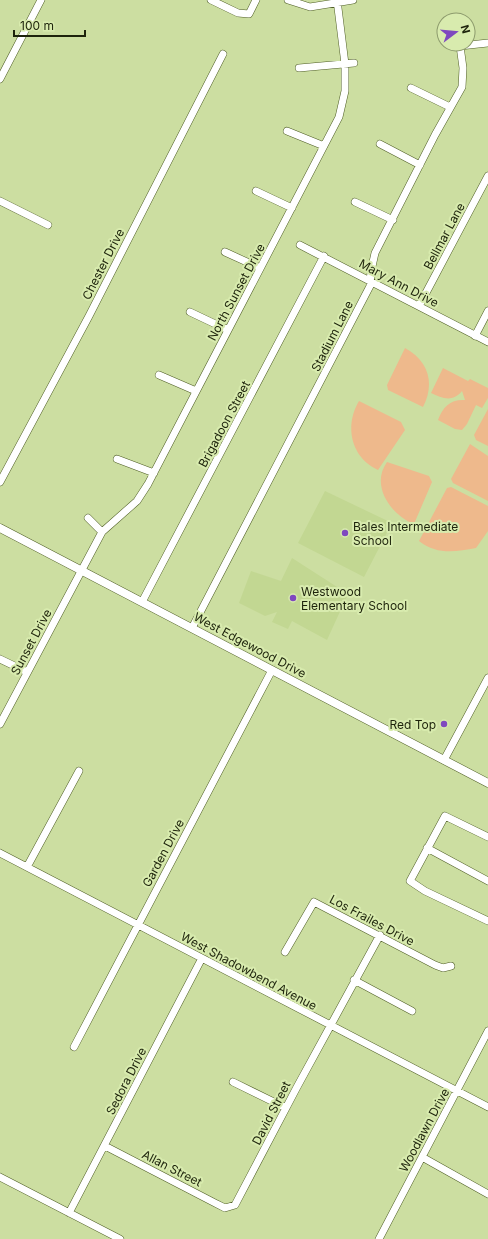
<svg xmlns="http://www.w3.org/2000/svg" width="488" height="1239" font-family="Inter,sans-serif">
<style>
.built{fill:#c2d792}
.green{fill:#eeb98c}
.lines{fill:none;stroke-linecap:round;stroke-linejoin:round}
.minor-casing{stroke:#4f5e25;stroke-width:8}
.major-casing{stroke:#4f5e25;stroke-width:9}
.minor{stroke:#fff;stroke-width:7}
.major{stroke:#fff;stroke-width:8}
.poi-dot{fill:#7f48bf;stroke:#d8ebae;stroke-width:1.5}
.labels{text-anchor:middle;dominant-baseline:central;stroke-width:4;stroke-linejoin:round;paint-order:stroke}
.street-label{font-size:12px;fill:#1d230b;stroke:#d8ebae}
.poi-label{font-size:12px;fill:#1d230b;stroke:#d8ebae;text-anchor:start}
</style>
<rect width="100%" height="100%" fill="#ccdea1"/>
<path class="built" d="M325 491 392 523 364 577 298 543Z
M292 558 348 594 327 640 292 621 288 629 272 622 277 612 265 616 239 603 251 571 281 581Z"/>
<path class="green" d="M405 348C429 361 435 384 423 407L388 390 387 385Z
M443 368 468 381 470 379 488 388V398L482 408 476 405 467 424 462 430 455 429 438 420C443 406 451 399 465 400L462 391C452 403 442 398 431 393Z
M359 401 401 422 405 430 378 470C351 458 344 426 359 401Z
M488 409V446L476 440 474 435Z
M470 444 488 456V501L453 483 451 479Z
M387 462 429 476 432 482 414 524C391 515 370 486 387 462Z
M451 487 488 506V531L476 548C455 552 437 555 419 541L447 488Z"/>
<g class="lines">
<g class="minor-casing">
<path id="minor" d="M211 0 238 13 249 14 256 0
M288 0 310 7 353 0
M299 68 354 63
M0 79 41 0
M411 88 450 107
M287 131 324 146
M380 144 420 165
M256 191 292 208
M0 201 48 225
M355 202 393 220
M300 245 488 342
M225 252 260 268
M419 306 488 176
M190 312 228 330
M475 336 488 311
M159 375 196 391
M117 459 154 473
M0 482 89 316 223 54
M88 518 102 532
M142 602 324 256
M192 628 370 286 371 271 375 253 435 135 462 87 463 68 460 46 488 43
M0 659 27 672
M0 724 102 532 137 501 148 484 339 117 345 91V64L337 0
M444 760 488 678
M488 837 445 816 410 881 425 891 488 921
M427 848 488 881
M0 853 488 1107
M27 867 79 771
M285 952 314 902 435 965 443 968 451 966
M354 980 412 1011
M74 1047 272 670
M233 1082 286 1108
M105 1146 215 1203 225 1208 235 1205 297 1087 380 935
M422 1157 488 1194
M0 1177 120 1239
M69 1213 202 958
M379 1239 488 1031"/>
</g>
<g class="major-casing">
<path id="major" d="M0 528 488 783"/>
</g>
<use href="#minor" class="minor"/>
<use href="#major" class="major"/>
</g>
<g class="poi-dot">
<circle cx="345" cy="533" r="4"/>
<circle cx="293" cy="598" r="4"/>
<circle cx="444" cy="724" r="4"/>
</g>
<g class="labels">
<g class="street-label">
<text transform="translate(444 236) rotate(-62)">Bellmar Lane</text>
<text transform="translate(103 264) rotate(-63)">Chester Drive</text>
<text transform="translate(399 283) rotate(28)">Mary Ann Drive</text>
<text transform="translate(236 292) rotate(-62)">North Sunset Drive</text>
<text transform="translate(332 336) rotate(-63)">Stadium Lane</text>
<text transform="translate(224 424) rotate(-62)">Brigadoon Street</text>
<text transform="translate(31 642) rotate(-62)">Sunset Drive</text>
<text transform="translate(250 645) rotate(28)">West Edgewood Drive</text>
<text transform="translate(163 853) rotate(-62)">Garden Drive</text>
<text transform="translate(372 920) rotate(28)">Los Frailes Drive</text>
<text transform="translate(249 971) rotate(28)">West Shadowbend Avenue</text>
<text transform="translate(126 1081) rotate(-63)">Sedora Drive</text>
<text transform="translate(271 1113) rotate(-63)">David Street</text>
<text transform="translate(424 1130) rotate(-62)">Woodlawn Drive</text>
<text transform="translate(172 1168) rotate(27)">Allan Street</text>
</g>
<g class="poi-label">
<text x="353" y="526">Bales Intermediate<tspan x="353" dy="14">School</tspan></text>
<text x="301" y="591">Westwood<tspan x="301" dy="14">Elementary School</tspan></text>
<text x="436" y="724" text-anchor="end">Red Top</text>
</g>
</g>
<g transform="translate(456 32) rotate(74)"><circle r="19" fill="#d8ebae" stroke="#8d9b6d"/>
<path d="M0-3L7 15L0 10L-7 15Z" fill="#7f48bf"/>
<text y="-6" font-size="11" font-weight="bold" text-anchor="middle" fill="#1d230b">N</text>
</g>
<path d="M14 30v6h71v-6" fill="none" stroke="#1d230b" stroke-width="2"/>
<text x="20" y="30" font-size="12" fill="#1d230b" stroke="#d8ebae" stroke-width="3" paint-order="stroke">100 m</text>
</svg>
